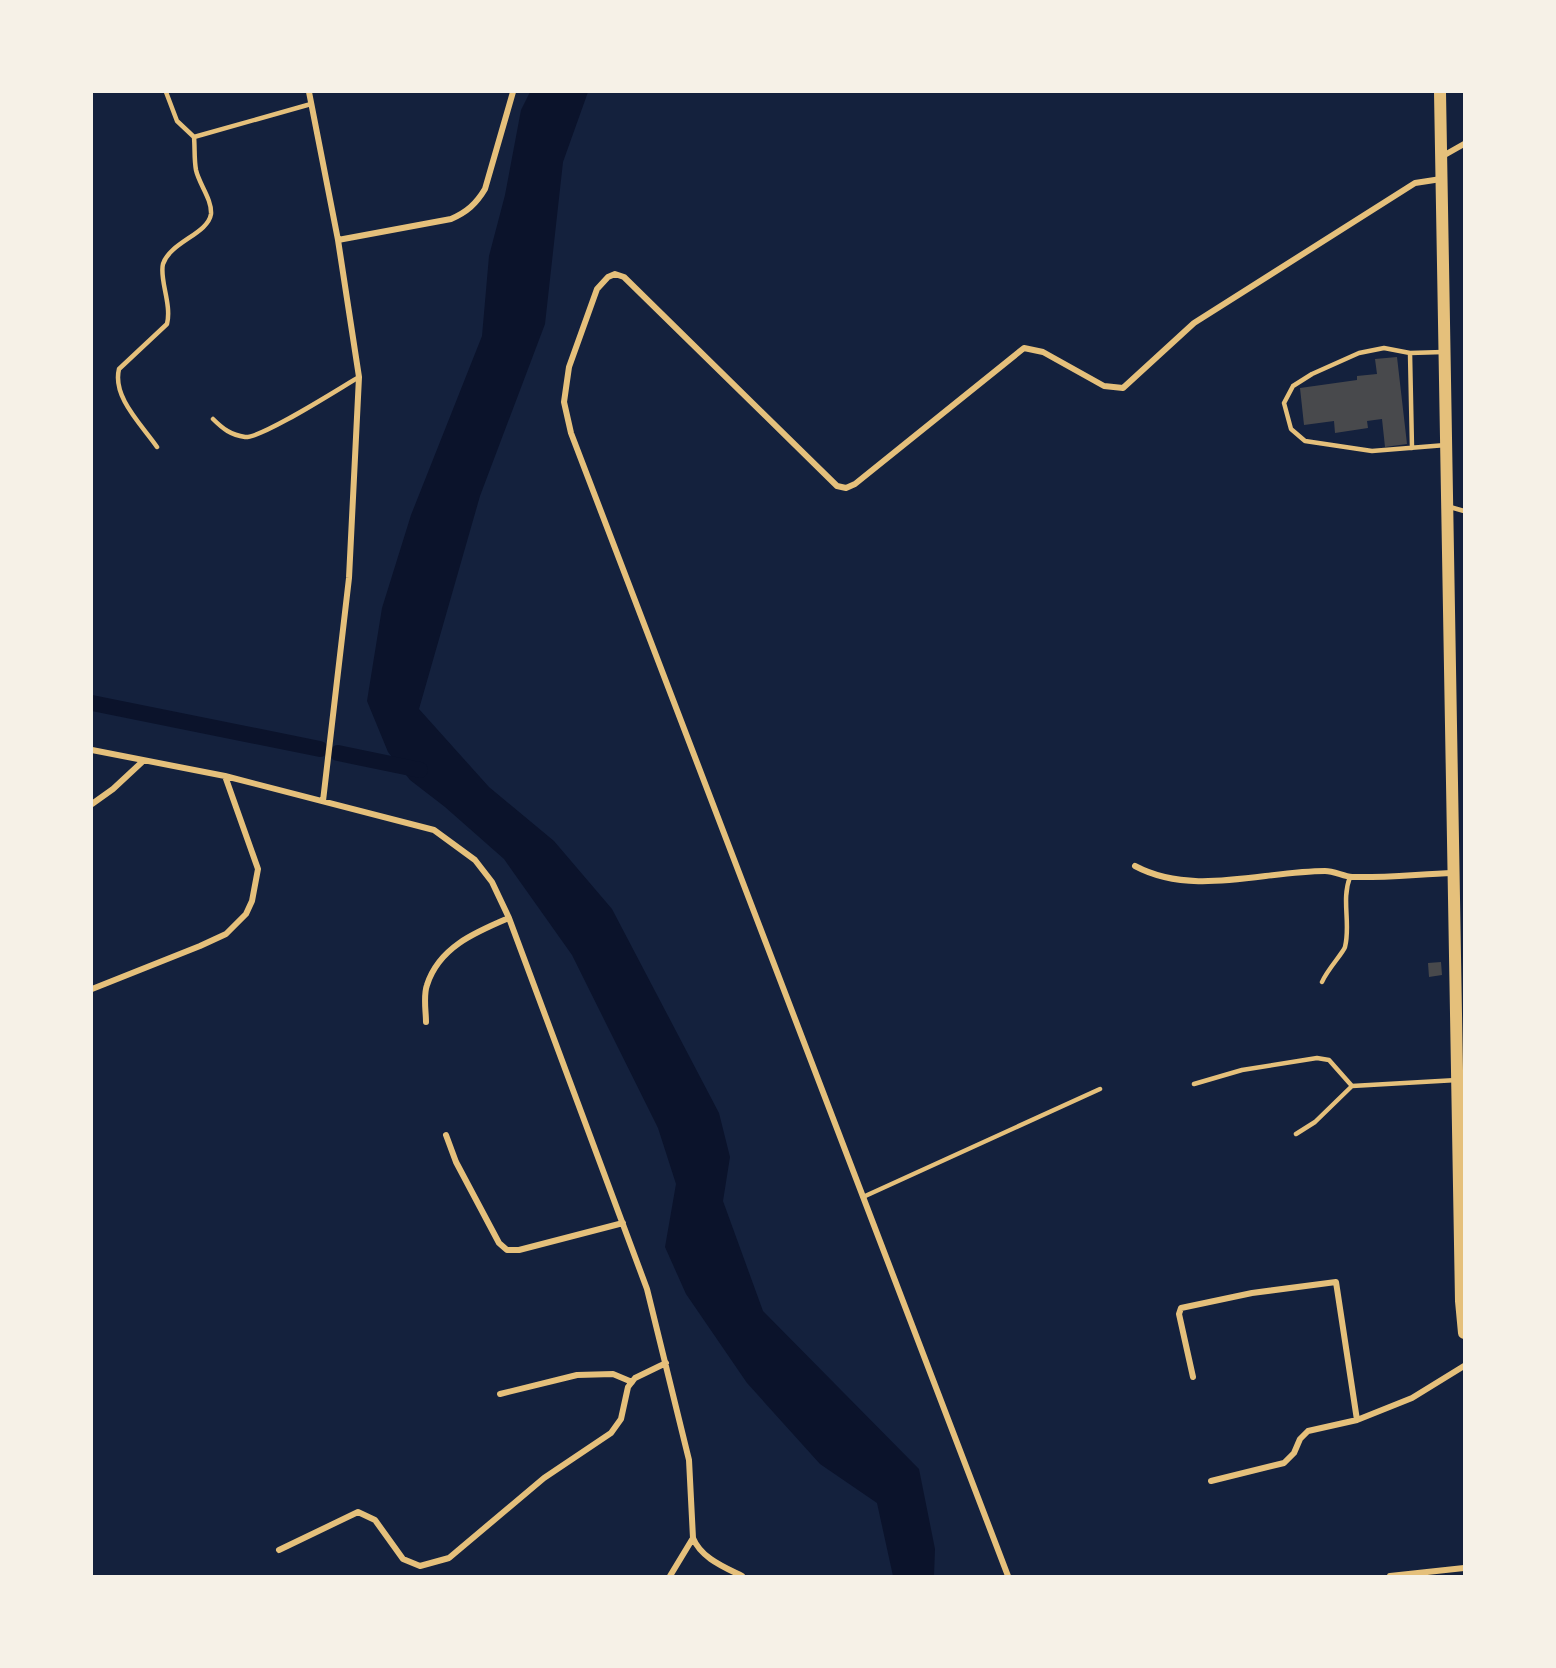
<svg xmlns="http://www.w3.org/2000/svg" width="1556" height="1668" font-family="Merriweather,serif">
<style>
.water{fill:#0b132b}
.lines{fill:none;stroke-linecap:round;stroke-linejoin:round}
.canal{stroke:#0b132b;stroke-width:16}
.building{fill:#48494c}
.service{stroke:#e5c07b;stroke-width:4.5}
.minor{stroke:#e5c07b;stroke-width:6}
.secondary{stroke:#e5c07b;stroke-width:12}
</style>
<rect width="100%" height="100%" fill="#14213d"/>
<path class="water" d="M530 92H588L563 162 545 324 480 496 419 709 489 787 554 841 612 909 719 1113 730 1157 723 1201 763 1311 919 1469 935 1549 934 1576H893L877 1503 820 1464 747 1383 686 1294 665 1247 676 1184 658 1128 572 955 504 859 445 807 410 780 388 752 367 701 382 608 411 515 482 336 489 256 505 195 521 110Z"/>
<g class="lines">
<path class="canal" d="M92 703 320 749
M338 753 420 770"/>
</g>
<path class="building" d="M1397 357 1407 444 1385 447 1382 419 1367 421 1368 428 1335 433 1334 421 1304 425 1300 388 1357 380V376L1377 374 1375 359Z
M1441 962 1442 975 1429 977 1428 963Z"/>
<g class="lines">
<path class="service" d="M166 92 177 121 194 137 311 104
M1443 352 1410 353 1384 348 1359 353 1312 374 1293 386 1284 403 1291 429 1305 441 1372 451 1446 445
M1410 353 1412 448
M213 419C223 429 231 435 245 437 261 439 340 388 359 377
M157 447C142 425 112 397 119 369L167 324C172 304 159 279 163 264 170 242 208 234 211 214 212 199 199 184 196 170 194 159 195 148 194 137
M1450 507 1464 511
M1322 982C1327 970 1343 953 1345 947 1351 924 1341 900 1350 877
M1194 1084 1242 1070 1317 1058 1329 1060 1352 1086
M1296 1134 1315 1122 1352 1086 1457 1080
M863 1197 1100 1089"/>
<path class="minor" d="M309 92 338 240 359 377 349 578 323 801
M1441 157 1464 144
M338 240 451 219C467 212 476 204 485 189L513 92
M92 750 225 776 434 830 475 860 492 882 509 918 647 1289 689 1460 693 1538C701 1558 724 1567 742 1576
M92 804 113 789 142 762
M1135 866C1193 897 1263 871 1325 871 1334 871 1343 876 1352 877 1385 878 1420 874 1453 873
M92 989 200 946 226 934 246 914 252 901 258 869 225 776
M426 1022C426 1011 423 996 427 985 439 947 476 932 509 918
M446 1135 456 1162 499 1243 507 1250H519L623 1223
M1193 1377 1179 1314 1181 1308 1252 1293 1336 1282 1357 1420
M500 1394 577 1375 613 1374 632 1382
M1211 1481 1284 1463 1294 1453 1300 1439 1308 1431 1357 1420 1412 1398 1464 1366
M279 1550 358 1512 375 1520 403 1559 420 1566 449 1558 544 1478 611 1433 621 1419 628 1387 635 1378 666 1363
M670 1576 693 1538
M1008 1576 571 433 564 402 569 367 597 289 608 277 615 274 624 277 837 486 846 488 855 484 1024 348 1043 352 1104 386 1123 388 1194 323 1415 183 1441 179
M1390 1576 1464 1568"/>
<path class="secondary" d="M1440 92 1461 1301 1464 1333"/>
</g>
<rect width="1556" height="1668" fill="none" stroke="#f6f1e7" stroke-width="186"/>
</svg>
